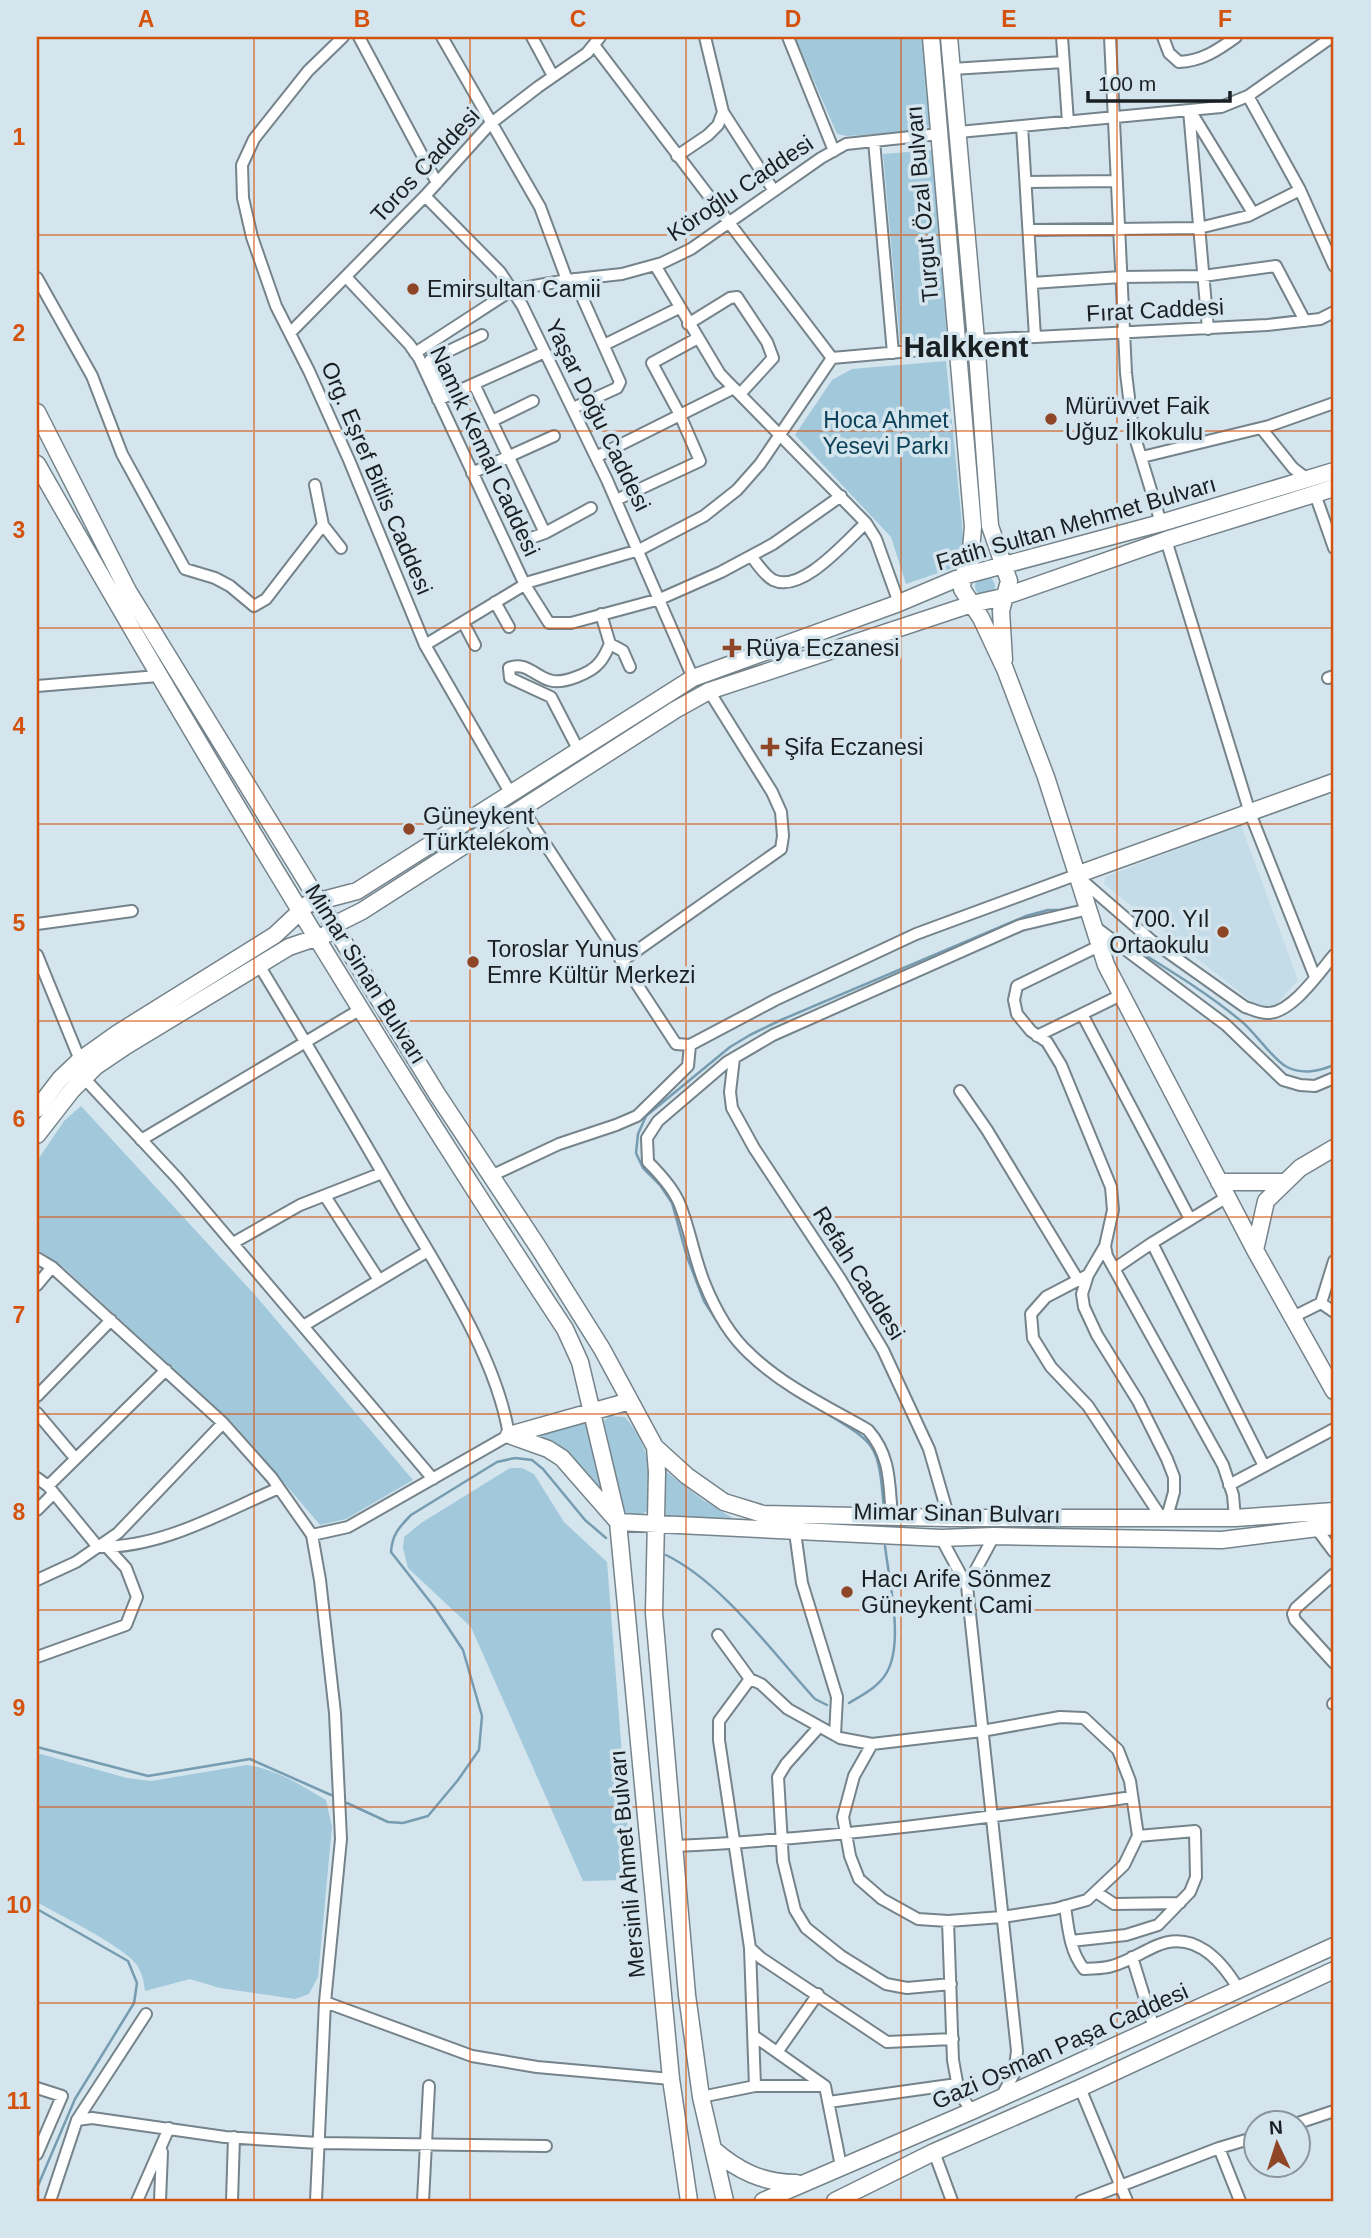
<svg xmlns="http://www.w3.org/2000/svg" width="1371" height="2238" font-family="Helvetica,sans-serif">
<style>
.built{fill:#c4dbe8}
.green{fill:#a2c8dc}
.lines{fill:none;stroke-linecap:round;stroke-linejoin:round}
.stream{stroke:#759cb1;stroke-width:2.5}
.street-casing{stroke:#75838b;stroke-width:14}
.secondary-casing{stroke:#75838b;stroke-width:19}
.street{stroke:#fff;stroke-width:10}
.secondary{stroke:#fff;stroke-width:16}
.grid{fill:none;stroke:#d3530e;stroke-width:2;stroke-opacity:0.55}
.poi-dot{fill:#8e4626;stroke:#d5e5ed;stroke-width:2.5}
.labels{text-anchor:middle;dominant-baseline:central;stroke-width:7;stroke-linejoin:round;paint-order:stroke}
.street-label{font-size:23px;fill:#191f22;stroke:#d5e5ed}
.poi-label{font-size:23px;fill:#191f22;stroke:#d5e5ed;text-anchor:start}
.park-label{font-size:23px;fill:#0c4259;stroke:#d5e5ed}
.district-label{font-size:30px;font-weight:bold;fill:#191f22;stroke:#d5e5ed}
.neatline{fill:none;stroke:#d3530e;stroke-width:2.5}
.grid-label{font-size:23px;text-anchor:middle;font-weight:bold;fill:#d3530e}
</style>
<rect width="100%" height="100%" fill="#d5e5ed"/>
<path class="built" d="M1241 825 1298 980 1276 1005 1268 1009 1257 1006 1104 884 1105 877Z"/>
<path class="green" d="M795 37H922L931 121 929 127 911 131 847 136 837 134Z
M933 150 947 338 900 343 883 154Z
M946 361 965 555 950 569 906 584 891 537 795 435 832 380 852 369Z
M975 586a10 10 0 1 1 20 0a10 10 0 1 1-20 0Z
M81 1106 255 1295 413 1480 346 1519 320 1525 233 1423 63 1267 37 1249V1161L64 1121Z
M584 1416 605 1497 528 1434Z
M610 1416 625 1417C651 1447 650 1471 651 1509L642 1514 630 1516 623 1510 604 1421Z
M510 1468H522L534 1474 564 1522 607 1562 631 1870 626 1880 583 1881 471 1627 408 1568 403 1548 404 1537 421 1523Z
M664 1470 703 1500 741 1523 666 1520Z
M37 1753 127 1778 151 1781 247 1765C277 1769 300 1785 326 1800L332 1827 318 1977 309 1994 295 1999 220 1988 190 1979 145 1991C144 1982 142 1972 136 1964 123 1946 59 1915 37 1902Z"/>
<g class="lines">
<path class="stream" d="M1124 942C1164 967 1205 991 1241 1021 1255 1032 1273 1060 1287 1067 1303 1075 1319 1071 1334 1065
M720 1326 704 1301 687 1257 672 1203 660 1185 643 1168 636 1153 638 1134 646 1116 730 1047 750 1035 781 1020 1026 916 1048 910H1063
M739 1350 754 1365
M821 1410C878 1445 878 1442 884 1509
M666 1555C723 1583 772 1652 815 1699L827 1705
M849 1703C862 1695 879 1687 887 1672 904 1642 889 1581 885 1546
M37 1747 148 1776 250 1759 331 1795
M347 1803 388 1822 403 1823 428 1816 458 1780 479 1750 482 1716 463 1650 435 1608 391 1552C392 1535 399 1527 411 1515L497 1462 515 1458 532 1460 543 1469 585 1520 606 1538
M37 1909 128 1961 137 1983 134 2003 75 2099 37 2188"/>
<g class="street-casing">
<path id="street" d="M343 37 308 71 254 139 242 165 243 198 252 237 276 306 309 371 349 460 425 645 511 794
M359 37 437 183
M442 37 540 207 567 280
M532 37 553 76
M788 37 834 151
M1062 37 1068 122
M1110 37 1126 373 1133 431 1161 523
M1163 37 1169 53 1179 62C1202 61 1218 50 1236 37
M594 45 832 358
M952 69 1064 62
M1248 96 1300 190 1334 266
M1189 110 1208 329
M723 112 774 191
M1191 112 1253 213
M1022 126 1035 337
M959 132 1221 107 1248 96 1332 37
M874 141 893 353
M677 156 708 135 718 125 723 112 705 37
M1026 182 1116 181
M425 196 500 272 522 305 607 480 693 678
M1029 230 1199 228 1248 216 1300 190
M655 265 720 374 866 523 876 539 899 603
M346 277 409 344 419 358 525 585 549 623H571L660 599 721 572 773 544 841 496
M37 278 92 376 122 454 185 569 215 578 230 586 254 606 266 599 323 525
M1032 283 1121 277 1203 276 1276 266 1305 321
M688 324 730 298 737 297 767 342 773 358 740 394
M290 333 425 196 490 124 538 87 587 53 600 37
M976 340 1267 325 1320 319 1334 312
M604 345 679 308
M415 353 512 290 567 280 622 274 662 263 691 249 821 158 846 144 939 134
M474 384 545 533
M447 395 430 360 482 335
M438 400 545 352
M573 408 617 388 620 382 574 279
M492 421 533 401
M1261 428 1293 468 1306 478
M596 457 734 388
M1142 457 1269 426 1334 403
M472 473 554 436
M315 485 323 525 341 548
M1315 494 1334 548
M616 500 700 461 680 415 652 363 698 338
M528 539 545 533 591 508
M1166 540 1250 813 1315 977
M751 556C757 563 764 575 773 580 802 594 846 541 866 523
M495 602 509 627
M463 622 475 645
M610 644 623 651 630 667
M425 645 529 582 639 550 704 516 737 490 760 464 832 358 956 347
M1328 678 1334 676
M37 686 158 676
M579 751 551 697 510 678 509 668C525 661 535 676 549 680 562 685 591 673 599 663 604 658 607 650 610 644L601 614
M521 807 676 1044 690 1045 775 1000 916 934 1076 875 1152 941 1245 1007C1252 1009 1259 1013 1267 1013 1291 1014 1319 973 1334 955
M37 924 132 911
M1094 926 1226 1025 1283 1080 1300 1085 1315 1086 1334 1078
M1099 946 1017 986 1014 1000 1017 1014 1031 1031 1047 1042 1061 1065 1111 1187 1113 1210 1105 1246 1107 1256 1223 1465 1233 1495 1235 1518
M37 955 80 1060
M622 961 781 849 783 836 781 812 772 792 709 691
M259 965C308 1046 356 1127 403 1209 443 1277 496 1357 509 1435L348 1527 312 1535
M1082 1014 1190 1219
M1037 1036 1121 995
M734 1058 730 1092 732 1108 754 1148 841 1280 883 1350 929 1449 949 1518
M84 1078 178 1179 433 1479
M960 1091 987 1130 1078 1280
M141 1140 361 1009
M491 1176 559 1144 616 1125 637 1116 688 1066 690 1045
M325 1196 379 1280
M233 1243 300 1205 382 1173
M1152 1243 1264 1466
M1105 1246 1088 1275 1082 1294 1084 1307 1097 1335 1138 1401 1167 1459 1174 1477V1492L1167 1517
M37 1258 52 1267 223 1423 272 1478 312 1535 320 1580 335 1713 341 1839 325 2002 316 2201
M1114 1269 1152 1243 1227 1197
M1088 1275 1046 1297 1031 1314 1033 1338 1051 1367 1088 1406 1161 1517
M37 1285 52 1267
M1321 1303 1334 1261
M1293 1317 1321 1303 1334 1312
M303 1326 428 1251
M37 1396 111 1320
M37 1413 75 1458
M37 1478 48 1486 98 1547C162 1548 221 1513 279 1488
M1229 1485 1334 1429
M48 1486 166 1370
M37 1510 54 1493
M892 1517C889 1483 891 1456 868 1430 828 1407 783 1386 750 1354 730 1336 714 1307 704 1282 694 1257 690 1230 680 1205 674 1189 660 1174 648 1162L647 1138 658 1121 727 1062 773 1035 1021 925 1089 909
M1316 1528 1334 1552
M795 1532 802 1583 837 1697 835 1735
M941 1538 967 1586 1017 2051 1014 2074 1001 2097
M1334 1574 1296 1608 1293 1614 1295 1620 1334 1663
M37 1580 76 1562 118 1533 223 1423
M967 1586 994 1536
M718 1635 750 1679 761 1684 788 1709 840 1738 872 1744 982 1731 1060 1717 1084 1718 1118 1750 1130 1781 1138 1836 1124 1865 1087 1900 1055 1909 1002 1917 948 1921 918 1919 882 1899 859 1879 850 1856 843 1817 854 1776 872 1744
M37 1657 126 1625 137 1597 126 1568 105 1545
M750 1679 719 1721V1740L750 1948 761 1958 887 2042 953 2039
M1333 1704 1334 1703
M819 1727 786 1764 778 1777 783 1861 795 1910 806 1928 841 1956 886 1984 907 1988 951 1984
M674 1846C827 1839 980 1819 1132 1797
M1096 1892 1114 1904 1180 1903
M1065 1906C1068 1928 1070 1952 1084 1969 1093 1968 1103 1969 1112 1966 1127 1962 1142 1952 1156 1946 1194 1929 1222 1961 1239 1990
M948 1921 953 2060 959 2093 972 2111
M1071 1941 1126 1935 1158 1925 1190 1892 1196 1877 1195 1831 1138 1836
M750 1948 755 2086H825
M1132 1957 1154 2028
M325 2002 472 2056 537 2067 671 2079
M754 2036 825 2086 841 2166
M778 2051 818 1994
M37 2088 62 2096 37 2154
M1080 2088 1127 2201
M701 2097 755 2086
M829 2102 957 2084
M77 2120 92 2118 225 2137 318 2143 546 2146
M1298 2123 1334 2111
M1219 2148 1240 2201
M934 2152 952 2201
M50 2201 77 2120 146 2014
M137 2201 169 2128
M160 2201 162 2152
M232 2201 234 2137
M423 2201 429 2086
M1081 2201 1219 2148 1256 2137"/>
</g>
<g class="secondary-casing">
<path id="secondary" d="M931 37 973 527 970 561 963 576 962 589 981 618 1005 669 1046 777 1106 965 1255 1250 1334 1391
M949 37 976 340 990 526 1009 581 1001 611 1004 660
M37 412 128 591 437 1094 538 1247 602 1349 655 1447 657 1472 654 1613 687 1995 701 2097 725 2201
M37 464C204 757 379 1047 565 1329L580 1362 618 1522 671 2079 689 2201
M1076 875 1334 782
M37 1109 60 1079 80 1060 118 1033 275 935 308 904 357 891 693 678 899 603 963 576 1161 523 1334 471
M37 1135 72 1090 95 1067 126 1046 289 947 327 934 334 925 362 911 675 710 709 691 972 604 1003 597 1166 540 1334 488
M1219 1182H1285
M1255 1250 1266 1201 1300 1168 1334 1148
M509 1435 548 1449 562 1458 618 1522 941 1538 994 1536 1222 1540 1334 1526
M509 1435 630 1401
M655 1447 687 1476 724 1502 763 1514 949 1518H1235L1334 1511
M713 2149C738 2171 763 2183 796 2183
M763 2201 972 2111 1334 1946
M835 2201 934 2152 1080 2088 1334 1970"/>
</g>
<use href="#street" class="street"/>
<use href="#secondary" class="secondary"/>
</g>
<path class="grid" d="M254 37V2201M470 37V2201M686 37V2201M901 37V2201M1117 37V2201M37 235H1334M37 431H1334M37 628H1334M37 824H1334M37 1021H1334M37 1217H1334M37 1414H1334M37 1610H1334M37 1807H1334M37 2003H1334"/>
<g class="poi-dot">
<circle cx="413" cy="289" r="7"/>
<circle cx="1051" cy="419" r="7"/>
<path d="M728.5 637.5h7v7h7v7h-7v7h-7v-7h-7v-7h7z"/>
<path d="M766.5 736.5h7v7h7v7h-7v7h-7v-7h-7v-7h7z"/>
<circle cx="409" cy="829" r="7"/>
<circle cx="1223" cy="932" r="7"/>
<circle cx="473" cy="962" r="7"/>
<circle cx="847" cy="1592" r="7"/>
</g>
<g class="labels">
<g class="street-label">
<text transform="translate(425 165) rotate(-47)">Toros Caddesi</text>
<text transform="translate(740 188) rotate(-34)">Köroğlu Caddesi</text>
<text transform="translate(922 204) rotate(-95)">Turgut Özal Bulvarı</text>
<text transform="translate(1155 310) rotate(-3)">Fırat Caddesi</text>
<text transform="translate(598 415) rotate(64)">Yaşar Doğu Caddesi</text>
<text transform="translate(485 451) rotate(65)">Namık Kemal Caddesi</text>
<text transform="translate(377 478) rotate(67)">Org. Eşref Bitlis Caddesi</text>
<text transform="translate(1076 523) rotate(-16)">Fatih Sultan Mehmet Bulvarı</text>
<text transform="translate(366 974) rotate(58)">Mimar Sinan Bulvarı</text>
<text transform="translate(859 1273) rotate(58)">Refah Caddesi</text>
<text transform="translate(957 1513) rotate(1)">Mimar Sinan Bulvarı</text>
<text transform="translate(627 1864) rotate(-95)">Mersinli Ahmet Bulvarı</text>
<text transform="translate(1060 2046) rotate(-24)">Gazi Osman Paşa Caddesi</text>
</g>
<g class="poi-label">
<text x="427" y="289">Emirsultan Camii</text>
<text x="1065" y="406">Mürüvvet Faik<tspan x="1065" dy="26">Uğuz İlkokulu</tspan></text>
<text x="746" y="648">Rüya Eczanesi</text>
<text x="784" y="747">Şifa Eczanesi</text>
<text x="423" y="816">Güneykent<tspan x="423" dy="26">Türktelekom</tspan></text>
<text x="1209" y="919" text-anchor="end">700. Yıl<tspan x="1209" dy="26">Ortaokulu</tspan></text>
<text x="487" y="949">Toroslar Yunus<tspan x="487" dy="26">Emre Kültür Merkezi</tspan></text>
<text x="861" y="1579">Hacı Arife Sönmez<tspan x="861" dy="26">Güneykent Cami</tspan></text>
</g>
<g class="park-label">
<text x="886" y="420">Hoca Ahmet<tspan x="886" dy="26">Yesevi Parkı</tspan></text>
</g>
<g class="district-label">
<text x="966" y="346">Halkkent</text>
</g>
</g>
<rect width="1371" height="2238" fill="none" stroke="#d5e5ed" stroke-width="77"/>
<g transform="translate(1277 2144) rotate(356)"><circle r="33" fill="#d5e5ed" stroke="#8a969c" stroke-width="2"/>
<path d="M0-5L12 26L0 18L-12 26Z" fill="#8e4626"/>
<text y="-10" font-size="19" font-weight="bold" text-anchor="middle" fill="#191f22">N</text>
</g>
<path d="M1088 91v10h142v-10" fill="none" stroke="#191f22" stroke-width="3.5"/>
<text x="1098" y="91" font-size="21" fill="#191f22" stroke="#d5e5ed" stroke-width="5" paint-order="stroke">100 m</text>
<rect x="38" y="38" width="1294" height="2162" class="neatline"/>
<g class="grid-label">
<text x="146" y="27">A</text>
<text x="362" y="27">B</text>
<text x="578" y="27">C</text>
<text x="793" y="27">D</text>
<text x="1009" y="27">E</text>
<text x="1225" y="27">F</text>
<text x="19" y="145">1</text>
<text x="19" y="341">2</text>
<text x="19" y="538">3</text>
<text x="19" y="734">4</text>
<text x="19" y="931">5</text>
<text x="19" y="1127">6</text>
<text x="19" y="1323">7</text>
<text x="19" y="1520">8</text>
<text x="19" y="1716">9</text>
<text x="19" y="1913">10</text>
<text x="19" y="2109">11</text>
</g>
</svg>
